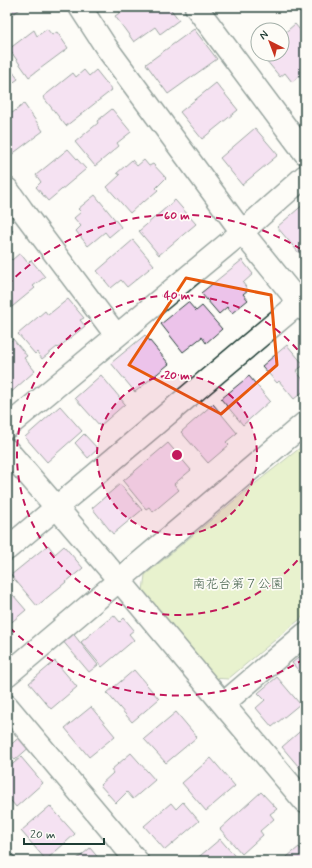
<svg xmlns="http://www.w3.org/2000/svg" width="312" height="868" font-family="Mynerve,'Klee One',sans-serif">
<style>
.green{fill:#cee69b;stroke:#769268}
.building{fill:#ecc3ea;stroke:#1f3d34}
.lines{fill:none;stroke-linecap:round;stroke-linejoin:round}
.street-casing{stroke:#1f3d34;stroke-width:25}
.secondary-casing{stroke:#1f3d34;stroke-width:25}
.street{stroke:#fdfcf7;stroke-width:22}
.secondary{stroke:#fdfcf7;stroke-width:22}
.marked{fill:none;stroke:#e8590c;stroke-width:3;stroke-linejoin:round}
.ring{fill:none;stroke:#c2185b;stroke-width:2;stroke-dasharray:7 5}
.labels{text-anchor:middle;dominant-baseline:central;stroke-width:3.5;stroke-linejoin:round;paint-order:stroke}
.park-label{font-size:13px;fill:#425f49;stroke:#fdfcf7}
.centre{fill:#c2185b;stroke:#fdfcf7;stroke-width:2}
.ring-label{font-size:12px;text-anchor:middle;font-weight:bold;fill:#c2185b;stroke:#fdfcf7;stroke-width:3.5;stroke-linejoin:round;paint-order:stroke}
</style>
<rect width="100%" height="100%" fill="#fdfcf7"/>
<filter id="ink" filterUnits="userSpaceOnUse"><feTurbulence type="fractalNoise" baseFrequency=".025" numOctaves="2"/><feDisplacementMap in="SourceGraphic" scale="8" xChannelSelector="R" yChannelSelector="G"/><feConvolveMatrix kernelMatrix="1 2 1 2 8 2 1 2 1" color-interpolation-filters="sRGB"/></filter>
<g filter="url(#ink)">
<path class="green" d="M305 444V615L228 679 213 678 143 591 145 575 247 490Z"/>
<path class="building" d="M7 7H23L7 18Z
M122 7H169L179 20 160 34 155 27 134 42 115 16 124 10Z
M295 24 305 36V71L292 82 285 73 280 77 261 54H282V35Z
M47 29 52 35 57 32 68 48 29 77 9 49 34 30 37 36Z
M194 29 217 59 168 94 146 64Z
M7 64 18 79 7 87Z
M84 70 89 76 96 70 112 90 66 126 43 97 73 73 76 77Z
M216 83 238 110 202 139 180 112Z
M24 104 43 131 7 158V117Z
M112 109 131 132 117 143 119 146 95 166 75 142 98 123 97 121Z
M255 128 278 155 242 185 220 158Z
M68 149 86 169 48 201 36 187 41 182 36 175Z
M132 160 137 166 144 160 149 166 153 164 166 178 156 188 158 190 144 202 143 201 130 213 107 187 120 175 117 173Z
M95 195 121 227 109 237 105 232 88 246 76 231 81 226 74 218 81 212 78 209Z
M175 200 196 224 159 255 139 231Z
M305 203V249L299 253 277 227Z
M7 224 13 231 7 236Z
M133 240 154 265 127 287 121 280 111 288 97 271Z
M20 253 28 263 31 260 45 277 33 286 35 288 7 311V257L8 256 12 260Z
M242 260 253 274 243 283 248 290 243 294 248 300 232 313 227 307 219 314 201 293Z
M68 299 84 318 80 320 85 326 58 348 57 347 42 359 37 352 35 354 18 334 45 311 48 315Z
M188 302 196 311 202 306 222 329 206 343 202 337 183 352 161 324Z
M145 335 169 364 135 392 111 363Z
M13 339 27 356 24 358 35 371 7 396V344Z
M287 345 304 365 296 371 305 382V390L294 399 279 381 277 383 262 366Z
M101 375 125 404 100 426 75 398Z
M249 376 270 401 243 425 221 399Z
M213 404 237 433 226 442 229 445 208 463 181 432Z
M60 406 82 431 47 462 25 437Z
M84 434 98 449 88 458 75 443Z
M168 443 191 470 174 484 179 490 153 512 149 507 146 509 123 481Z
M120 484 142 510 113 534 92 508Z
M48 545 55 554 64 546 83 568 37 606 11 575Z
M7 588 26 610 7 626Z
M114 615 120 622 124 618 134 630 129 634 134 640 102 667 81 642Z
M71 631 98 665 89 672 61 639Z
M305 652V678L292 663Z
M55 661 77 687 51 709 29 683Z
M134 670 159 699 132 722 107 693Z
M277 677 300 704 272 727 256 708 265 700 258 693Z
M91 707 115 736 89 757 65 728Z
M176 712 197 737 166 763 144 739Z
M305 727V772L304 773 282 747Z
M23 734 32 745 15 760 7 751V748Z
M131 753 155 780 133 799 127 792 116 803 100 785 113 773 111 770Z
M21 757 43 783 16 807 7 796V769Z
M211 758 235 786 206 811 182 783Z
M261 792 277 809 270 814 274 819 260 831 263 835 242 854 220 829Z
M183 802 199 821 165 850 144 826 171 803 176 809Z
M50 806 75 834 46 860 21 831Z
M220 839 239 861H194Z
M299 847 305 854V861H282Z
M7 848 18 861H7Z
M90 848 101 861H75Z"/>
<g class="lines">
<g class="street-casing">
<path id="street" d="M196 7 305 153
M7 189 22 210 116 335
M7 427 242 232 305 176
M7 450 119 580 305 802
M7 675 305 423
M223 704 305 634
M7 706 137 861"/>
</g>
<g class="secondary-casing">
<path id="secondary" d="M80 7 106 47 242 232 305 310
M7 549 305 298"/>
</g>
<use href="#street" class="street"/>
<use href="#secondary" class="secondary"/>
</g>
</g>
<path d="M0 0H312V868H0ZM186 278 271 295 277 365 221 414 129 365Z" fill="#fdfcf7" fill-opacity=".55" fill-rule="evenodd"/>
<path class="marked" d="M186 278 271 295 277 365 221 414 129 365Z"/>
<circle cx="177" cy="455" r="80" fill="#c2185b" fill-opacity=".12"/>
<g class="ring">
<circle cx="177" cy="455" r="80"/>
<path d="M305 551A160 160 0 1 1 305 359"/>
<path d="M304 659A240 240 0 0 1 7 625M7 285A240 240 0 0 1 304 251"/>
</g>
<g class="labels">
<g class="park-label">
<text x="238" y="584">南花台第７公園</text>
</g>
</g>
<circle cx="177" cy="455" r="6" class="centre"/>
<g class="ring-label">
<text x="177" y="219">60 m</text>
<text x="177" y="299">40 m</text>
<text x="177" y="379">20 m</text>
</g>
<rect width="312" height="868" fill="none" stroke="#fdfcf7" stroke-width="24"/>
<rect x="12" y="12" width="288" height="844" fill="none" stroke="#1f3d34" stroke-width="1.5" filter="url(#ink)"/>
<g transform="translate(270 42) rotate(318)"><circle r="19" fill="#fdfcf7" stroke="#a4b0a9"/>
<path d="M0-3L7 15L0 10L-7 15Z" fill="#c8321e"/>
<text y="-6" font-size="11" font-weight="bold" text-anchor="middle" fill="#1f3d34">N</text>
</g>
<path d="M24 838v6h80v-6" fill="none" stroke="#1f3d34" stroke-width="2"/>
<text x="30" y="838" font-size="12" fill="#1f3d34" stroke="#fdfcf7" stroke-width="3" paint-order="stroke">20 m</text>
</svg>
